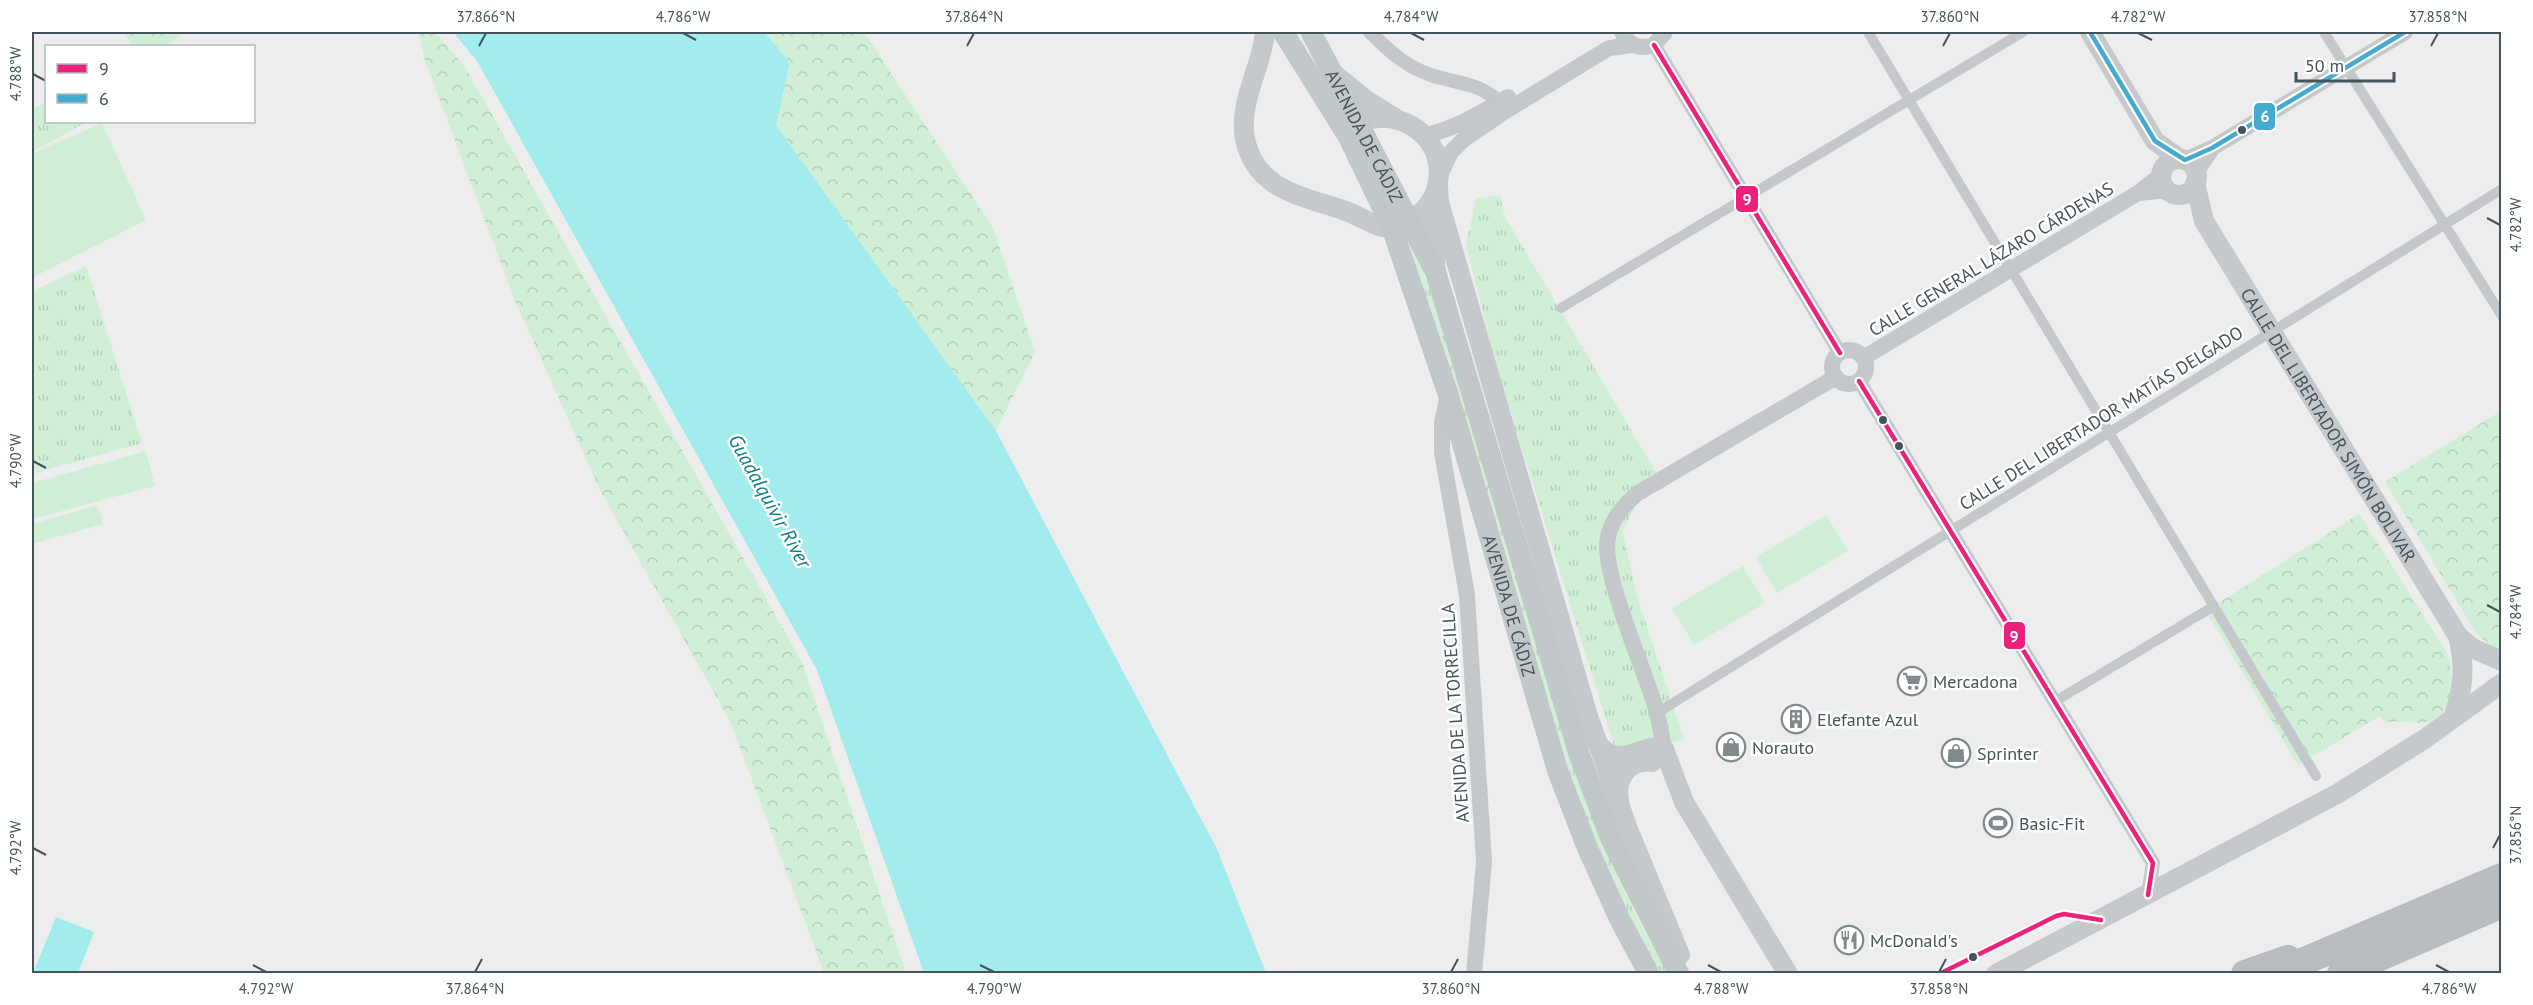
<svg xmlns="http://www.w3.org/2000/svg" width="2533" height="1005" font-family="'PT Sans',sans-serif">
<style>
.grass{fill:url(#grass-tufts)}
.park{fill:url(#park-crowns)}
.garden{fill:#d0efd6}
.water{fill:#a2ecee}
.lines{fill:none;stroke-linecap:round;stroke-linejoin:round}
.motorway-casing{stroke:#b2b9bd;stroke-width:28}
.pedestrian{stroke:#c4c8ca;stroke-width:10}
.minor{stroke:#c4c8ca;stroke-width:14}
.tertiary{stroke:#c4c8ca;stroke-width:16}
.secondary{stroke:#c5c9cc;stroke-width:20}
.primary{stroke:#c2c7c9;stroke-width:21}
.motorway{stroke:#b7bdc1;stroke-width:26}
.bus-1-casing{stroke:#fff;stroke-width:9}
.bus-2-casing{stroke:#fff;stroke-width:9}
.bus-1{stroke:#ed207b;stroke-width:4.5}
.bus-2{stroke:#44aace;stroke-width:4.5}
.ticks{fill:none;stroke:#44545a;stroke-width:2}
.bus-dot{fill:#44545a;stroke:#fff;stroke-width:2}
.labels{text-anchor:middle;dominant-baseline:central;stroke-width:5;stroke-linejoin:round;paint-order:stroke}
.street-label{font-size:18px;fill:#44545a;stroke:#fff}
.poi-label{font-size:18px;fill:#44545a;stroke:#fff;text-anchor:start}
.water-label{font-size:20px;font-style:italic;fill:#098184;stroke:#fff}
.line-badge{stroke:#fff;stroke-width:2}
.badge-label{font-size:16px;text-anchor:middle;font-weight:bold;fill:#fff}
.neatline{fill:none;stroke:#44545a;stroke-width:2}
.ticks-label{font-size:15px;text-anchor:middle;fill:#44545a}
</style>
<defs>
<pattern id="grass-tufts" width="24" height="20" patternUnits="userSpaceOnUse" patternTransform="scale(1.5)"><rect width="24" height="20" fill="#d0efd6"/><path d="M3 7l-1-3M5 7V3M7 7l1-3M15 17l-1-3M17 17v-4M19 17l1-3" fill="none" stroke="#b4cfba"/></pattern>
<pattern id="park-crowns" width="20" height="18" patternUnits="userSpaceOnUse" patternTransform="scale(1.5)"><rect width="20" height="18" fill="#d0efd6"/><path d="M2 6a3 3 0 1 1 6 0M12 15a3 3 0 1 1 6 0" fill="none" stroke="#b4cfba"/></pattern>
</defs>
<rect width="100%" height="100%" fill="#eeeded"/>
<path class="grass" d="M46 103V122H87L32 152V109Z
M1500 195 1504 215 1663 484 1637 502 1623 532 1637 596 1684 739 1617 755 1496 366 1466 244 1476 199Z
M1414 249 1439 309 1602 841 1639 921 1668 973H1659L1640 943 1572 788 1408 251Z
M86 266 142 443 32 474V291Z"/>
<path class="park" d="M123 32H185L166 46H132Z
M418 32H435L465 67 802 662 906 973H824L730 721 602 494 515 301 425 61Z
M764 32H864L993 228 1035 352 996 431 776 125 790 63Z
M2501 411V648L2491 646 2476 633 2385 482Z
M2359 514 2446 651C2455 671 2457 715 2428 722 2413 725 2399 719 2385 723L2380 716 2298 765 2206 611Z"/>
<path class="garden" d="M102 123 146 220 32 278V154Z
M146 451 155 486 32 519V483Z
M98 505 103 524 32 544V524Z
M1826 515 1848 551 1777 593 1756 557Z
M1743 566 1765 603 1694 645 1672 608Z"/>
<path class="water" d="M453 32H764L790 63 776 125 996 431 1217 849 1266 973H924L817 670 477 61Z
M56 917 94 932 78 973H33Z"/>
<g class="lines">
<g class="motorway-casing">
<path id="motorway" d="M2245 974 2288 959
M2274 974 2502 877
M2341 974 2502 904"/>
</g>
<path class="pedestrian" d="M1868 32 2316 776
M2324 32 2502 316
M1561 308 2023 32
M2054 702 2214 606
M1657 713 2502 189"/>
<path class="minor" d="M1370 32C1388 50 1406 67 1431 75 1455 83 1481 83 1499 102
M1654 45 1840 353
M1859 381 2153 863 2148 895"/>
<path class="tertiary" d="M1622 32C1628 45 1639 50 1654 45L1665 32
M1425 135C1456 129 1482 112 1508 97
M2185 160 2212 148 2405 32
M2196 172 2212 149
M1440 175 1451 152 1464 139 1501 114 1609 48 1633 45
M2139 193 2166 190
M1832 367a17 17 0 1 1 34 0a17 17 0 1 1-34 0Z
M1863 358 2138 193 2161 175
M1448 395 1442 423V452L1467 595 1484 862 1474 974
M1664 749C1662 737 1660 725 1657 713 1647 674 1600 572 1608 537 1612 518 1624 505 1638 493L1836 377"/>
<g class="secondary">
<path d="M1265 32C1262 67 1238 102 1245 139 1256 191 1303 196 1346 211 1360 216 1377 229 1393 228 1402 227 1410 222 1417 216 1450 191 1445 140 1406 123 1389 115 1359 115 1349 134"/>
<path d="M2090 32 2155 141 2180 159"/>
<path d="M1334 74 1366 100 1395 118"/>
<circle cx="2179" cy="177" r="18"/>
<path id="s1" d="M2195 183 2204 221 2458 636C2465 665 2464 689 2453 718"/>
<path d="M1438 187 1439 202 1587 713 1628 829 1680 955"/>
<path d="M1429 205 1436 270"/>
<path d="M2458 636 2472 648 2502 661"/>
<path d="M1596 742C1622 774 1643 740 1664 749L1684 802 1788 974"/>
<path d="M1619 800C1615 780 1628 758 1652 762"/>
<path d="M1996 974 2337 794 2426 738 2502 683"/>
</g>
<g class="primary">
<path id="s2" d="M1283 32 1349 138 1392 228 1448 394 1558 772 1587 847 1620 920 1649 974"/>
<path id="s3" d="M1311 32 1436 273 1579 754 1611 839 1679 974"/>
</g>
<use href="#motorway" class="motorway"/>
<g class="bus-1-casing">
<path id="bus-1" d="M1654 45 1840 353
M1859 381 2153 863 2148 895
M1939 974 2056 916 2064 914 2101 920"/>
</g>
<g class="bus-2-casing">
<path id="bus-2" d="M2090 32 2155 141 2185 160 2212 148 2405 32"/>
</g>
<use href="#bus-1" class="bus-1"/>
<use href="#bus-2" class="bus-2"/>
</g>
<path class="ticks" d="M683 33 696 40M1411 33 1424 40M2138 33 2152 40M479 46 486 33M967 46 974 33M1943 46 1950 33M2431 46 2438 33M33 74 46 81M2487 218 2500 225M33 461 46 468M2487 605 2500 612M33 848 46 855M2493 848 2500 835M253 965 266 972M980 965 994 972M1708 965 1721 972M2436 965 2449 972M475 972 482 959M1451 972 1458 959M1939 972 1946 959"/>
<defs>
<g id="supermarket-ring" transform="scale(1.5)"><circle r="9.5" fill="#fff" stroke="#808a8d" stroke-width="1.5"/><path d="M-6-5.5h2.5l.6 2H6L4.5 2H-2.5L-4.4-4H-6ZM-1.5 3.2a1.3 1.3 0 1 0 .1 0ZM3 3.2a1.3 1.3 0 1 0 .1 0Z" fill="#808a8d"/></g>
<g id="building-ring" transform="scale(1.5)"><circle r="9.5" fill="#fff" stroke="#808a8d" stroke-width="1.5"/><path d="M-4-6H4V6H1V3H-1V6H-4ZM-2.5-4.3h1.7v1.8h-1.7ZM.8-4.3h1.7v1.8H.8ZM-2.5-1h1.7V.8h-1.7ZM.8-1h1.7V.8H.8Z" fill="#808a8d"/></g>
<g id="shop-ring" transform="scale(1.5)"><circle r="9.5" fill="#fff" stroke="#808a8d" stroke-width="1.5"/><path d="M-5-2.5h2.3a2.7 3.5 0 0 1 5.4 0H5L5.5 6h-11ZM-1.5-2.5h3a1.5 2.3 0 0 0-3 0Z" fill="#808a8d"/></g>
<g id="stadium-ring" transform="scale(1.5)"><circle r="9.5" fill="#fff" stroke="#808a8d" stroke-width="1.5"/><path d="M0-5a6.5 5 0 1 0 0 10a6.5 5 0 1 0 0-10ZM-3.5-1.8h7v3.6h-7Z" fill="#808a8d"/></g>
<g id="restaurant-ring" transform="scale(1.5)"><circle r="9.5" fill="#fff" stroke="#808a8d" stroke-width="1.5"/><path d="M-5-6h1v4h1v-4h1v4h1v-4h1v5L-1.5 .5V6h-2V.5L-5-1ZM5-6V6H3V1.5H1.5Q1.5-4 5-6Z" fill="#808a8d"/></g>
</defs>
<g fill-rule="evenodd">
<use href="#supermarket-ring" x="1912" y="681"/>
<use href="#building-ring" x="1796" y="719"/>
<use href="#shop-ring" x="1731" y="747"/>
<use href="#shop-ring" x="1956" y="753"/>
<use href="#stadium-ring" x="1998" y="823"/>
<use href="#restaurant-ring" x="1849" y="940"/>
</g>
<g class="bus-dot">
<circle cx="2242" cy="130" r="5"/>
<circle cx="1883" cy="420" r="5"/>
<circle cx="1899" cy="446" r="5"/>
<circle cx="1973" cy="957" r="5"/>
</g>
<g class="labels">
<g class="street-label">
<text stroke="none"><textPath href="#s3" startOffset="117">AVENIDA DE CÁDIZ</textPath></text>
<text transform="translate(1991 259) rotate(-31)">CALLE GENERAL LÁZARO CÁRDENAS</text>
<text transform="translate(2101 418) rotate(-32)">CALLE DEL LIBERTADOR MATÍAS DELGADO</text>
<text stroke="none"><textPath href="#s1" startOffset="278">CALLE DEL LIBERTADOR SIMÓN BOLIVAR</textPath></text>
<text stroke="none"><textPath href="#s2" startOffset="620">AVENIDA DE CÁDIZ</textPath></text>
<text transform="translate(1455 713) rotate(-94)">AVENIDA DE LA TORRECILLA</text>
</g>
<g class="poi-label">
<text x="1933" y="681">Mercadona</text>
<text x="1817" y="719">Elefante Azul</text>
<text x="1752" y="747">Norauto</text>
<text x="1977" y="753">Sprinter</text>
<text x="2019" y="823">Basic-Fit</text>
<text x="1870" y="940">McDonald's</text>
</g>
<g class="water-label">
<text transform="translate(770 501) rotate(61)">Guadalquivir River</text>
</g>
</g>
<g class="line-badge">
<rect x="2253" y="102" width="23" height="29" rx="6" fill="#44aace"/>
<rect x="1735" y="185" width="24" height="28" rx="6" fill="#ed207b"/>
<rect x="2003" y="621" width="23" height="29" rx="6" fill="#ed207b"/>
</g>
<g class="badge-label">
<text x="2265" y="122">6</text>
<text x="1747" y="205">9</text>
<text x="2014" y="642">9</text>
</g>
<rect width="2533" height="1005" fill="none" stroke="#ffffff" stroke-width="66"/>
<rect x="45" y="45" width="210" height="78" fill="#ffffff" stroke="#b4bbbd" stroke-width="1.5"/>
<rect x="57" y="64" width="30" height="9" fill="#ed207b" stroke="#b4bbbd" stroke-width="1.5"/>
<text x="99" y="75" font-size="18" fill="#44545a">9</text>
<rect x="57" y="94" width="30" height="9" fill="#44aace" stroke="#b4bbbd" stroke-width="1.5"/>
<text x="99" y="105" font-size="18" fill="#44545a">6</text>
<path d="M2296 72v9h98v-9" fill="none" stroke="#44545a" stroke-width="3"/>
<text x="2305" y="72" font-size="18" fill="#44545a" stroke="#ffffff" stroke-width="4.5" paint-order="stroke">50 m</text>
<rect x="33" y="33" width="2467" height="939" class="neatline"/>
<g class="ticks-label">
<text x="486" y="22">37.866°N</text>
<text x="683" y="22">4.786°W</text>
<text x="974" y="22">37.864°N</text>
<text x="1411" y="22">4.784°W</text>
<text x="1950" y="22">37.860°N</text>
<text x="2138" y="22">4.782°W</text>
<text x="2438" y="22">37.858°N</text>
<text transform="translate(16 74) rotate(-90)" y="5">4.788°W</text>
<text transform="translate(2516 225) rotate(-90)" y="5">4.782°W</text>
<text transform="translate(16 461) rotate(-90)" y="5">4.790°W</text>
<text transform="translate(2516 612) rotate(-90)" y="5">4.784°W</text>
<text transform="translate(2516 835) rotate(-90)" y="5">37.856°N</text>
<text transform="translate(16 848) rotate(-90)" y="5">4.792°W</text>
<text x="266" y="994">4.792°W</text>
<text x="475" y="994">37.864°N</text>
<text x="994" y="994">4.790°W</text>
<text x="1451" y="994">37.860°N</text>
<text x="1721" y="994">4.788°W</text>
<text x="1939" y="994">37.858°N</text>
<text x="2449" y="994">4.786°W</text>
</g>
</svg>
